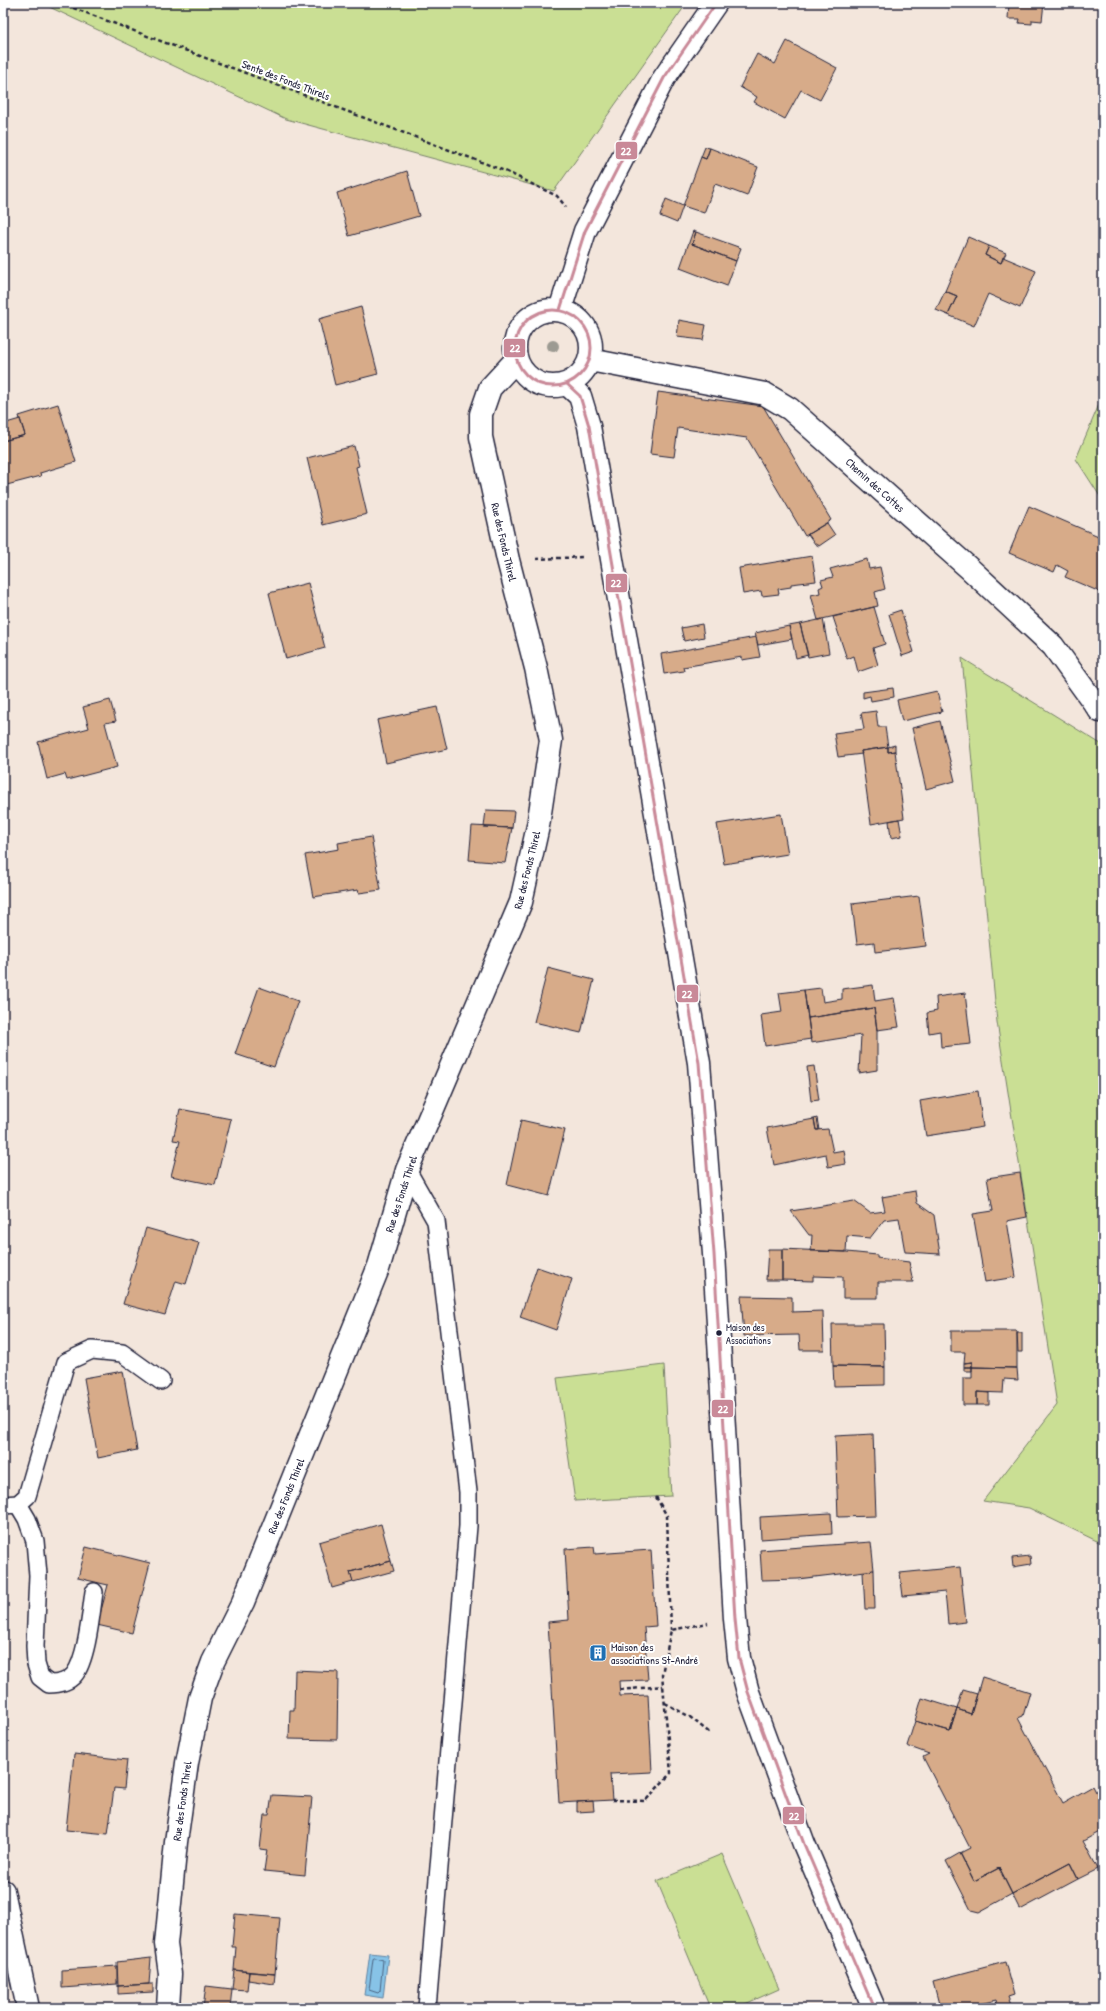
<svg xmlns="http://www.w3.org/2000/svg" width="1106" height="2011" font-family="'Patrick Hand',sans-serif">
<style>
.green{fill:#cadf94;stroke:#768068}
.water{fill:#87c3e7;stroke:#5f83a2}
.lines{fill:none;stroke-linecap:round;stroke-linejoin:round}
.shore{stroke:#4a6280;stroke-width:1}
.building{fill:#d7ab89;stroke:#22223b}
.service-casing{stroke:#22223b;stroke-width:20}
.minor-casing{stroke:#22223b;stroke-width:25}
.tertiary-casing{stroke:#22223b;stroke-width:25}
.path{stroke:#22223b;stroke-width:2.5;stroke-dasharray:4 3;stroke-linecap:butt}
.service{stroke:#fff;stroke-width:17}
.minor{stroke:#fff;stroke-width:22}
.tertiary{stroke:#fff;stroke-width:22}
.bus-1-casing{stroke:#fff;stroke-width:6}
.bus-1{stroke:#c98998;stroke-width:3}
.tree{fill:#9c9a92}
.bus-dot{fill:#22223b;stroke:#fff;stroke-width:1.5}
.labels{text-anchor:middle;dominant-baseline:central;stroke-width:4;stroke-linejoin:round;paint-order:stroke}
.bus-label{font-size:10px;fill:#22223b;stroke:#fff;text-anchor:start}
.street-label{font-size:11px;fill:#22223b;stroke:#fff}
.poi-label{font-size:11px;fill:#22223b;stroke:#fff;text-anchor:start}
.line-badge{stroke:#fff;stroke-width:1.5}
.badge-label{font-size:11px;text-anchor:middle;font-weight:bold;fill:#fff}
</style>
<rect width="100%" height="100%" fill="#f3e6dc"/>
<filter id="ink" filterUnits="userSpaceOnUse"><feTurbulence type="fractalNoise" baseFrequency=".025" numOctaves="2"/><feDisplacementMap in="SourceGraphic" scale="8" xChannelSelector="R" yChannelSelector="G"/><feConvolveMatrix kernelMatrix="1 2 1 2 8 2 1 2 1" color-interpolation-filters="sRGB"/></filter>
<g filter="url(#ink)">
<path class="green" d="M41 3H687L554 191 286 119Z
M1103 395V501L1076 459Z
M962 658 1101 744 1103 747V1544L1029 1508 983 1501 1057 1405 997 1022Z
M664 1365 671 1496 575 1501 557 1378Z
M722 1854 779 1989 736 2008H710L657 1881Z"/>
<path class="water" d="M370 1953 388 1955 383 1998 364 1995Z"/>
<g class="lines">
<path class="shore" d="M375 1958 383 1960 380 1991 378 1993 369 1990 373 1959Z"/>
</g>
<path class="building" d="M1009 3H1044L1042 21 1032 20V24L1019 23 1020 19H1008Z
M787 41 837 68 820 100 801 90 785 119 754 102 757 97 740 87 757 54 775 64Z
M705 147 710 148 706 159 701 157Z
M710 148 758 167 747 196 715 184 704 213 683 206 701 157 706 159Z
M407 171 419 216 349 236 337 193Z
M666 199 683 206 677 223 660 216Z
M693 231 696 232 692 244 736 261 727 286 680 268Z
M696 232 741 248 736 261 692 244Z
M968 237 989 246 985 255 1001 263 1003 257 1036 271 1020 308 988 294 974 326 948 315 957 296 945 291Z
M989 246 1006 253 1001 263 985 255Z
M945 291 957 296 948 315 936 310Z
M361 307 378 374 335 385 319 319Z
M679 320 706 325 703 340 677 337Z
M658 392 763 406 831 520 805 536 747 438 678 428 674 457 650 454Z
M58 404 76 462 40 473 41 476 3 486V441L25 435 19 416Z
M20 419 25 435 3 441V424Z
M354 446 359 466 356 467 367 514 323 525 307 458Z
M1029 506 1103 538V586L1100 592 1065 577 1068 571 1057 565 1054 572 1009 553Z
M827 523 835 535 819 546 815 544 808 534Z
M812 556 816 581 791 584V587L778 589 779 594 762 596 761 591 743 594 739 568Z
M867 559 869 569 880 567 885 589 875 592 878 606 818 620 811 595 820 593 819 588 823 586 821 580 833 577 830 569Z
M308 583 325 648 286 659 269 593Z
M874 607 885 644 873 648 878 665 858 672 854 656 847 659 833 617Z
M901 610 914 652 902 656 889 614Z
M823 619 829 653 808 657 800 624Z
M702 624 704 637 684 641 681 628Z
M800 624 808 655 796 658 789 626Z
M789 626 792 639 758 645 755 633Z
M756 637 760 657 742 660V657L683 667 684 671 664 674 661 654Z
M893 688 894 697 871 701 870 696 863 698V692Z
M937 691 942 712 902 721 897 700Z
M110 700 116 721 105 723 117 767 67 780 65 774 47 779 38 742 89 728 83 707Z
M437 707 447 749 386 763 377 720Z
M876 711 878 727H885L888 747 861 751 862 754 838 757 834 733 864 729 861 713Z
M940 721 955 781 926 789 912 728Z
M895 745V751L888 752V747Z
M888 747V752L895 751 904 818 871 824 861 751Z
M486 810 514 811 512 828 484 827Z
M781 814 788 854 724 864 717 824Z
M899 819 902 836 891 838 889 821Z
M472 826 512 828 505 863 469 860Z
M371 837 381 890 359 893 358 890 313 897 305 855 339 849 338 843Z
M919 896 926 946 875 952 874 942 857 944 852 904Z
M548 968 594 980 581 1033 534 1022Z
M873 985 875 1001 894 998 899 1027 877 1030 874 1008 808 1018 804 990 821 988 823 1002 842 999V989Z
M259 987 298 1001 274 1067 235 1054Z
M804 990 811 1039 765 1046 761 1015 782 1012 779 993Z
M965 993 971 1044 941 1047 940 1031 929 1033 927 1013 937 1011 936 997Z
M874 1008 877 1030V1070L859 1073 861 1035 811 1043 808 1018Z
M814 1066 819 1100 811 1101 807 1067Z
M978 1091 983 1127 926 1136 920 1101Z
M180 1109 231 1119 215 1185 171 1176 180 1141 173 1140Z
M817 1118 819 1130H816L814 1119Z
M814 1119 816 1130 828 1129 833 1152 844 1150 846 1164 828 1167 826 1154 774 1165 767 1128Z
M521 1120 565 1130 549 1196 507 1185Z
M1020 1173 1027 1217 1007 1221 1016 1277 985 1282 973 1214 993 1211 987 1178Z
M915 1191 917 1203 934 1215 940 1254 905 1252 899 1218 884 1220 870 1238 847 1236 846 1252 811 1251 812 1235H809L791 1211 854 1201 870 1213 885 1211 882 1197Z
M146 1228 199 1243 186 1284 176 1281 165 1315 123 1304Z
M768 1249H782V1280H766Z
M782 1249 847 1252 877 1255V1258L909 1262 913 1282H878V1298H843V1277L813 1276V1281L782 1280Z
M537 1267 572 1279 556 1330 520 1317Z
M741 1296 792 1297V1312L823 1311 824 1350H800L799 1335 744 1336Z
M832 1324H884L885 1367 833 1366Z
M951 1331H1017V1368L972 1367V1362L964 1363 965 1352H951Z
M1017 1333H1022V1352H1018Z
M972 1362V1367H964V1363Z
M833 1366 885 1367V1385L834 1386Z
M964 1367H972V1371H964Z
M972 1367 1017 1368 1018 1380 1004 1379 1003 1393 977 1392V1405H963V1378H972Z
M123 1371 137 1450 98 1458 84 1378Z
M977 1392 989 1393V1405H977Z
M873 1434 876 1516 838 1517 835 1436Z
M831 1513 832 1534 761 1539 760 1517Z
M381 1524 391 1561 350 1572 353 1582 332 1588 319 1542Z
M871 1542 874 1570 798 1579 762 1580 760 1550Z
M86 1547 150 1563 132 1633 97 1625 108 1585 78 1578Z
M594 1547 595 1554 651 1550 656 1626 644 1627 648 1680 619 1681 620 1696 648 1695 652 1772 610 1774 612 1800 559 1803 548 1622 569 1620 565 1549Z
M1030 1556 1031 1564 1013 1567 1012 1558Z
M391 1561 394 1571 353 1582 350 1572Z
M960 1567 966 1622 948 1624 945 1592 903 1596 900 1573Z
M874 1570 875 1609H865L863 1572Z
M295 1670 338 1672 337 1740 289 1739 290 1710H294Z
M982 1677 1030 1692 1023 1716 1018 1718 1063 1803 1093 1786 1103 1806V1830L1083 1841 1098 1869 1078 1879 1070 1863 1012 1894 999 1868 974 1881 960 1853 970 1848 923 1757 929 1754 907 1746 915 1721 950 1731 957 1709 971 1714Z
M963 1690 977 1694 971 1714 957 1709Z
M922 1698 957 1709 950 1731 915 1721Z
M74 1754 127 1760 124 1789 114 1788 108 1834 66 1830Z
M272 1795 312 1797 305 1875 264 1871 267 1850 260 1849 264 1815H269Z
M593 1801 594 1811 577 1812V1802Z
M960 1853 974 1881 999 1868 1012 1894 979 1912 971 1910 946 1861Z
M1070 1863 1078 1879 1020 1910 1012 1894Z
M235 1914 280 1918 275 1974 234 1970 236 1947H232Z
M151 1958 149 1984 118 1986 117 1962Z
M1005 1962 1014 1995 1008 1997 1011 2005 998 2008 996 2000 964 2008H940L933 1981Z
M117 1966V1984L62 1988V1970Z
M234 1970 249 1972 247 1990 232 1989Z
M249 1972 275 1974 274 1984 248 1980Z
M149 1984H153V1992L118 1994V1986Z
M206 1986 232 1989 230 2008H203Z"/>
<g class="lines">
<g class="service-casing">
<path id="service" d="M407 1170 436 1221 468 1492V1526L427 2008
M18 1504 27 1519 35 1541 38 1575 35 1646 36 1664 40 1677 49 1684C58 1684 68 1682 74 1675 87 1659 91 1613 94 1592
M3 1505 18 1504 27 1496 66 1362 92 1350 122 1353 161 1381"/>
</g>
<g class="minor-casing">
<path id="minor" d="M515 348a38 38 0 1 1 76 0a38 38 0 1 1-76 0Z
M560 310 585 231 664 78 716 3
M590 360 765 394 790 409 970 569 1053 646 1100 711
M567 384 580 396 589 426 699 1063 714 1254 735 1619 739 1658 748 1692 804 1844 874 2008
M168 2008 170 1974 166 1944 176 1842 187 1763 200 1698 213 1662 243 1602 379 1266 407 1170 521 902 538 826 551 740 536 668 508 560 481 437V414L490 388 516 360"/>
</g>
<g class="tertiary-casing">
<path id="tertiary" d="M3 1891 28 2008"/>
</g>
<path class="path" d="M60 3 505 171 557 196 566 207
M536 559 583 557
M656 1497 667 1516 671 1630
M620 1690 663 1686
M665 1703 690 1717 711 1734
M612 1800 645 1801 671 1773 662 1674 671 1630 708 1623"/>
<use href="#service" class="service"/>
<use href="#minor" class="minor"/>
<use href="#tertiary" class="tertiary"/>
<g class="bus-1-casing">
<path id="bus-1" d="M515 348a38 38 0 1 1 76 0a38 38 0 1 1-76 0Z
M560 310 585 231 664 78 716 3
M567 384 580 396 589 426 699 1063 714 1254 735 1619 739 1658 748 1692 804 1844 874 2008"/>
</g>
<use href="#bus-1" class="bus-1"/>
</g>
<circle class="tree" cx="553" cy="346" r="6"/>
</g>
<defs>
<g id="building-square" transform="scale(0.9)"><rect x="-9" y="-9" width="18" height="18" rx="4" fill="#1f6fb2" stroke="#fff"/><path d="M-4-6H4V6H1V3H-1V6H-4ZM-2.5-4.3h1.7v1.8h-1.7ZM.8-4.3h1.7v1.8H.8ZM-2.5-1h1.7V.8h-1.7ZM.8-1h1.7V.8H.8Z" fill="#fff"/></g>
</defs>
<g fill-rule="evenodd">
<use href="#building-square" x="598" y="1653"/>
</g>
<circle class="bus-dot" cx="719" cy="1333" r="3.5"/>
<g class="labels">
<g class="bus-label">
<text x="726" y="1327">Maison des<tspan x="726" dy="13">Associations</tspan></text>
</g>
<g class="street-label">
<text transform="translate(286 80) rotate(21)">Sente des Fonds Thirels</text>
<text transform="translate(875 485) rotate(42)">Chemin des Cottes</text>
<text transform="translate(504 542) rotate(77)">Rue des Fonds Thirel</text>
<text transform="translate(527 870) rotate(-76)">Rue des Fonds Thirel</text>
<text transform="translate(401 1194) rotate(-72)">Rue des Fonds Thirel</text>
<text transform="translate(286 1496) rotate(-68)">Rue des Fonds Thirel</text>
<text transform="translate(182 1801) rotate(-82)">Rue des Fonds Thirel</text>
</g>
<g class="poi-label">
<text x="611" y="1647">Maison des<tspan x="611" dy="13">associations St-André</tspan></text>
</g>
</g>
<g class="line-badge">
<rect x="615" y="141" width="23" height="19" rx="4" fill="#c98998"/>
<rect x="503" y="338" width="23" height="20" rx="4" fill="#c98998"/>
<rect x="605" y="573" width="23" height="20" rx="4" fill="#c98998"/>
<rect x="676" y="984" width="23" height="19" rx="4" fill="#c98998"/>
<rect x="711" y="1399" width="23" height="19" rx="4" fill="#c98998"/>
<rect x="782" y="1806" width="23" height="19" rx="4" fill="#c98998"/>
</g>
<g class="badge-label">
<text x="626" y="155">22</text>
<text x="515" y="352">22</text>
<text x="616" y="587">22</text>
<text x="687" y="998">22</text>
<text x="723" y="1413">22</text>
<text x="794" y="1820">22</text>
</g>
<rect width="1106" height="2011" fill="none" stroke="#fff" stroke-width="16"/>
<rect x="8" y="8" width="1090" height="1995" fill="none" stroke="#22223b" stroke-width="1.5" filter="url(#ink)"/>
</svg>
